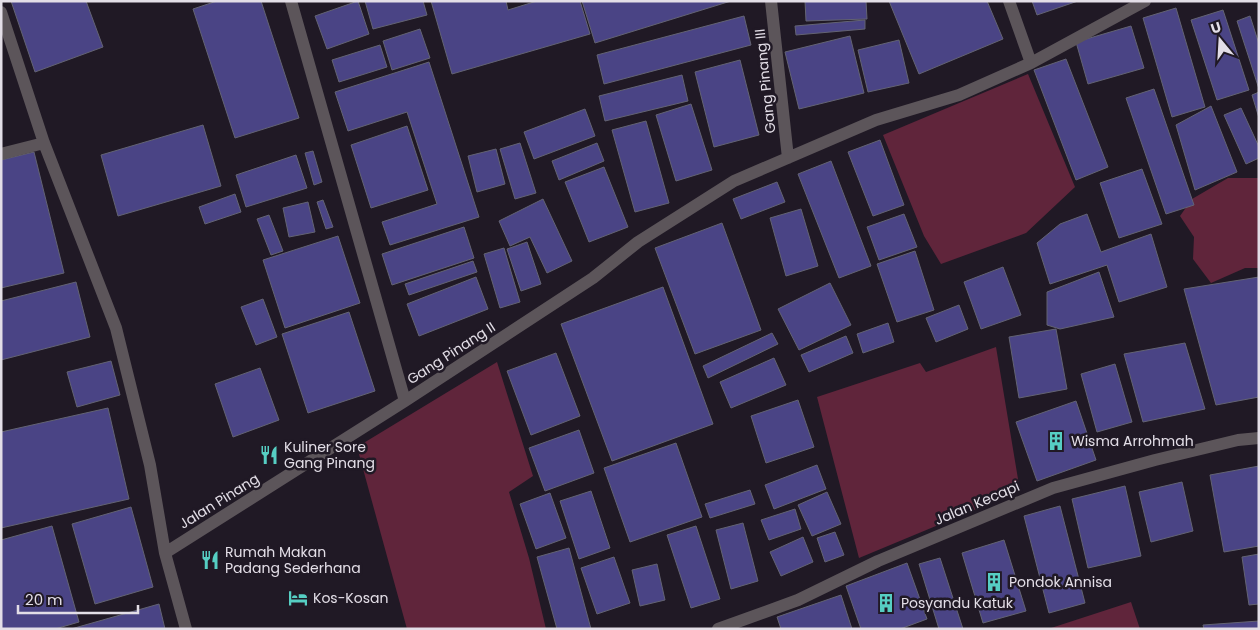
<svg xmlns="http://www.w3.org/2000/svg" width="1260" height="630" font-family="Poppins,sans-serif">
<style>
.green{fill:#60253b}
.building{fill:#4a4485;stroke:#636373}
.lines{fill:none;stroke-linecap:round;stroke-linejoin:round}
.street{stroke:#5c555a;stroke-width:12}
.labels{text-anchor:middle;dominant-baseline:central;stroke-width:5;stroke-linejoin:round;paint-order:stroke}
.street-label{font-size:14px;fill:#e3dee7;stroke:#201925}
.poi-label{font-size:14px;fill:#e3dee7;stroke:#201925;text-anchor:start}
</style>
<rect width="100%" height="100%" fill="#201925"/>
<path class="green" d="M1028 74 1075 187 1026 233 941 264 924 236 883 135Z
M1259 175V268H1245L1211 283 1193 259 1194 237 1180 216 1192 199 1228 178H1258Z
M996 347 1020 491 859 558 817 397 920 363 926 372Z
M497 362 533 476 509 492 529 558 546 629H407L357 447Z
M1131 602 1140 629H1048Z"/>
<path class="building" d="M11 1H86L103 47 35 72Z
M217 1H261L299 118 235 138 193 9Z
M358 1 369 34 327 49 315 16Z
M365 1H423L427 15 373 29Z
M431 1H506L508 10 537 1H580L590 34 452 74Z
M582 1H731L595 43Z
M805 1H866L867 19 806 21Z
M889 1H987L1003 39 919 74Z
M1032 1H1078L1037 15Z
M1176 8 1205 107 1172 117 1143 18Z
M1223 10 1249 90 1217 100 1191 20Z
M744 16 751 45 604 84 597 55Z
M1250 16 1259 44V89L1237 21Z
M865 20V29L796 35 795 26Z
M1131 26 1144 68 1088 84 1076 42Z
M420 29 430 58 392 70 383 41Z
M850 36 864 93 799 109 785 52Z
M899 40 909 83 868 92 858 50Z
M380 45 387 67 339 82 332 60Z
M1066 59 1108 167 1076 180 1034 70Z
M740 60 759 135 714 147 695 72Z
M429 62 479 217 390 245 382 222 437 204 407 112 348 131 335 92Z
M682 75 688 101 605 121 599 96Z
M1154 89 1194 205 1166 214 1126 98Z
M1259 92V118L1252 95Z
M691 104 712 170 676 181 656 115Z
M1211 106 1237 172 1195 190 1176 125Z
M1241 108 1259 147V158L1246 164 1224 115Z
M585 109 595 136 534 159 524 132Z
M646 121 669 203 635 212 612 130Z
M203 125 221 186 118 216 101 155Z
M407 126 428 190 371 208 351 145Z
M880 140 904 205 873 216 848 152Z
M520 143 536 193 515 199 500 149Z
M597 143 604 161 559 180 552 161Z
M496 149 505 184 477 192 468 156Z
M313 151 322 182 314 185 305 153Z
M34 152 64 273 1 288V160Z
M296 155 307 188 246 207 236 175Z
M831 161 871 266 839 278 798 174Z
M604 167 628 227 589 242 565 182Z
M1142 169 1162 224 1119 238 1100 183Z
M777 182 785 202 741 219 733 199Z
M235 194 241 212 205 224 199 207Z
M543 199 572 261 547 273 530 237 510 246 499 221Z
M323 200 333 227 326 229 317 202Z
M308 202 315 232 289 237 283 208Z
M801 209 818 266 786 276 770 218Z
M904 214 917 247 879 260 867 227Z
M1087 214 1101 252 1151 234 1167 287 1119 302 1107 265 1050 284 1037 243 1060 224Z
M269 215 283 251 271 255 257 219Z
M722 223 761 330 695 354 655 248Z
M464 227 474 258 392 285 382 254Z
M338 236 360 303 285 328 263 260Z
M527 242 541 284 521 291 507 249Z
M504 248 520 302 500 308 484 254Z
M915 251 934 310 897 322 877 264Z
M473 261 477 272 409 295 405 284Z
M1003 267 1021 315 981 329 964 282Z
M1099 272 1114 317 1060 329 1047 325V292Z
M476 277 488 309 419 336 407 304Z
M1259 277V397L1216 405 1184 289Z
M76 282 90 337 1 360V301Z
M830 283 851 325 799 350 778 309Z
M663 287 713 424 612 461 561 324Z
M263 299 277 337 256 345 241 307Z
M959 305 968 329 936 342 926 318Z
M349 312 375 391 308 413 282 334Z
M888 323 894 342 863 353 857 334Z
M1056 329 1067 389 1019 398 1009 337Z
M772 333 778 344 708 378 703 366Z
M846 336 853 353 809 372 801 355Z
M1185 343 1205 409 1143 422 1124 354Z
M556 353 580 416 531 435 507 371Z
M774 358 786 385 731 408 720 382Z
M111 361 120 395 77 407 67 372Z
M1115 364 1132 422 1097 432 1081 374Z
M260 368 279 420 233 437 215 384Z
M798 400 814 447 766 463 751 416Z
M1076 401 1096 460 1037 481 1016 422Z
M108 408 129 499 1 528V432Z
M579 430 594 473 545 491 529 448Z
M676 443 702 517 630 542 604 468Z
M817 465 826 489 774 509 765 485Z
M1259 466V546L1224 552 1210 475Z
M1182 482 1193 531 1151 542 1139 492Z
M1125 486 1141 556 1088 568 1072 499Z
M750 490 755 504 710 518 705 504Z
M591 491 610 548 579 559 560 501Z
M827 492 841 524 812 536 798 505Z
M550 493 566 538 536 549 520 504Z
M1060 506 1085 603 1049 613 1024 516Z
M131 507 153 587 95 604 72 524Z
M795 509 801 529 769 540 761 520Z
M743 523 758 581 731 589 716 530Z
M52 526 79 622 55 629H1V540Z
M696 526 720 599 691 608 667 535Z
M835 532 844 555 825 562 817 538Z
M803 537 813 562 781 576 770 552Z
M1004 540 1026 611 983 623 962 553Z
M569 548 591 629H557L537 557Z
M1259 554V604L1249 605 1242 557Z
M614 557 630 603 597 614 581 568Z
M940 558 963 629H939L919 564Z
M907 563 927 619 900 629H861L846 586Z
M657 564 665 600 640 606 632 570Z
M841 595 852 629H781L777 617Z
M159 604 165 629H71Z
M1259 621V629H1204L1203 625Z"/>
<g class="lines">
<path class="street" d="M291 1 405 401
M771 1 788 158
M1009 1 1031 63
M1 12 44 143 116 328 150 465 165 553 186 629
M1 154 44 143
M165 553 405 401 593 278 638 242 734 181 876 120 959 95 1031 63 1145 1
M718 629 798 600 878 561 1053 488 1155 460 1238 440 1259 438"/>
</g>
<defs>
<g id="building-bare" transform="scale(1.5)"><path d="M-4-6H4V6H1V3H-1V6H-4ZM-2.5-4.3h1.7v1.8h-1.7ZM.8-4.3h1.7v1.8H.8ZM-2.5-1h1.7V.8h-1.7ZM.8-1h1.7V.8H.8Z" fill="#56cec3" stroke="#201925" stroke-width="2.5" paint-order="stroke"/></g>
<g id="restaurant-bare" transform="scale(1.5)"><path d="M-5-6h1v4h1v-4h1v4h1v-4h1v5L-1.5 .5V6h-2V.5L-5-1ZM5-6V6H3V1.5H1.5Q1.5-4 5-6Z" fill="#56cec3" stroke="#201925" stroke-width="2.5" paint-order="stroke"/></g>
<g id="hotel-bare" transform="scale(1.5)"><path d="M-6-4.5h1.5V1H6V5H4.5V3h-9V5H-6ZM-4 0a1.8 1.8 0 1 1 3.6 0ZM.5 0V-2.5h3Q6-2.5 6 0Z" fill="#56cec3" stroke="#201925" stroke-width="2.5" paint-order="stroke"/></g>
</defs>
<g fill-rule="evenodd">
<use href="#building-bare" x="1056" y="441"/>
<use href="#restaurant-bare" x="269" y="455"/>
<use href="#restaurant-bare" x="210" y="560"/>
<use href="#building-bare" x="994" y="582"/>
<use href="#hotel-bare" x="298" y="598"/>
<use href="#building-bare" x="886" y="603"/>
</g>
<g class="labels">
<g class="street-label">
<text transform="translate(765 81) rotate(-96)">Gang Pinang III</text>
<text transform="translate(451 353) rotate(-33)">Gang Pinang II</text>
<text transform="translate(219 501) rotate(-32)">Jalan Pinang</text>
<text transform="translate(977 503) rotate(-23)">Jalan Kecapi</text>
</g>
<g class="poi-label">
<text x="1071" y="441">Wisma Arrohmah</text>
<text x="284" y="447">Kuliner Sore<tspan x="284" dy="16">Gang Pinang</tspan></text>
<text x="225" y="552">Rumah Makan<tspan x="225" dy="16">Padang Sederhana</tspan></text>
<text x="1009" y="582">Pondok Annisa</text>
<text x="313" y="598">Kos-Kosan</text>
<text x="901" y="603">Posyandu Katuk</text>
</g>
</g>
<rect width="1260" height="630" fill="none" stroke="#e3dee7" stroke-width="5"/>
<g transform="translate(1220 40) rotate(342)" stroke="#201925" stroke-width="4" paint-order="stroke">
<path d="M0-4L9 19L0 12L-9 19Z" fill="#e3dee7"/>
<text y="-8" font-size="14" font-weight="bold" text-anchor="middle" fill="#e3dee7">U</text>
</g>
<path d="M18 605v8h120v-8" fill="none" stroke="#e3dee7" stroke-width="2.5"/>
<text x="25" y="605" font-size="15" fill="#e3dee7" stroke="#201925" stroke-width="4" paint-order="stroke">20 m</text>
</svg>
